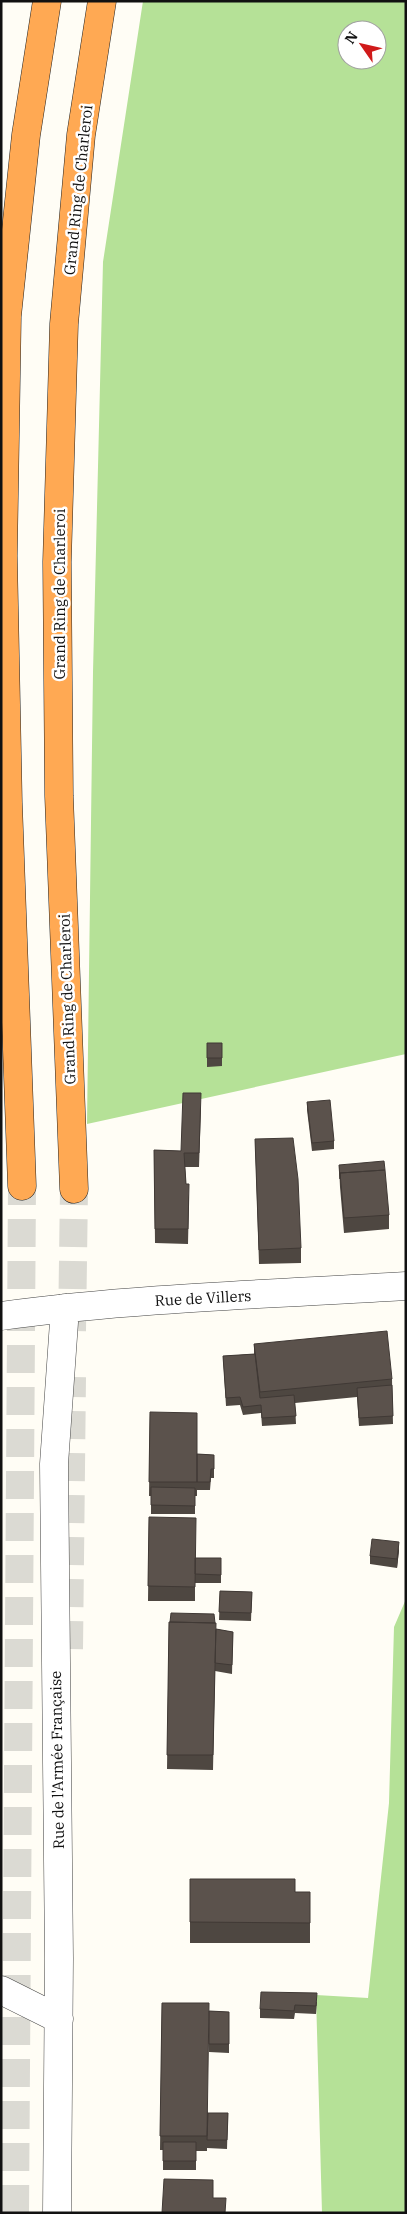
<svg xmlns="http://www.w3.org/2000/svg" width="407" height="2214" font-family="'IBM Plex Serif',serif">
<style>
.forest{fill:#b5e197;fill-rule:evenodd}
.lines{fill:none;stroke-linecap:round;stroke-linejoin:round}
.highway-tunnel{stroke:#dbdad3;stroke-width:28;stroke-dasharray:28 14;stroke-linecap:butt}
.minor-casing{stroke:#444;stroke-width:29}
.highway-casing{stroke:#222;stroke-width:29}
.minor{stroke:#fff;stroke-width:28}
.highway{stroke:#ffa953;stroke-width:28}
.wall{fill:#4e4741}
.shaded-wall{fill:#403935}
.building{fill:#5b524c;stroke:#403935}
.labels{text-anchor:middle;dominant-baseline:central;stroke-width:5;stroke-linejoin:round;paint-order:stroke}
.street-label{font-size:15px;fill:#111;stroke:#fff}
</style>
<rect width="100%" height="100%" fill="#fffdf5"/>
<path class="forest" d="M143 1H406V1054L87 1124 93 672 103 262ZM347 30H377V60H347Z
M406 1599V2213H322L316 1995 368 1998 389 1803 394 1627Z"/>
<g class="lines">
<path class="highway-tunnel" d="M72 1331 74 1189
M69 1649 72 1377
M15 2213 22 1186"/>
<g class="minor-casing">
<path id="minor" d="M1 1316C135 1298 271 1294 406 1286
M1 1990 59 2019
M57 2213 59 1958 54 1464 65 1308"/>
</g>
<g class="highway-casing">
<path id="highway" d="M22 1186 8 803 3 556 7 316 26 135 47 1
M74 1189 59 796 57 562 64 324 81 135 102 1"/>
</g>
<use href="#minor" class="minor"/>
<use href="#highway" class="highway"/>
</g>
<path class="wall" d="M207 1043H222V1066L207 1067Z
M307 1102 334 1141V1149L312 1151 307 1110Z
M201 1107 199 1167H185L186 1184 189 1198 188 1244 155 1243 154 1150 181 1151Z
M255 1139 301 1248V1263L259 1264Z
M339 1165 389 1215V1229L344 1233 340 1187Z
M254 1344 392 1379 393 1424 359 1426 357 1397 295 1403 296 1424 262 1426 261 1413 243 1415 240 1405 226 1406 223 1356 254 1354Z
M150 1412 197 1454 214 1455V1478H211L210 1490H197V1496H195V1514H151V1496H149Z
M149 1517 195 1565 221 1558V1583H195V1601H148Z
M399 1550 397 1568 370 1564V1556Z
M220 1591 252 1592 251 1621 219 1620Z
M169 1622 233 1632 232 1674 215 1671 213 1770 167 1769Z
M190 1879 295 1892H310V1943H190Z
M317 2002 316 2014 295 2013 294 2019 260 2018V2009Z
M162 2003 208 2113H228L227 2149 207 2148V2145V2151H196V2170H163V2150H160Z
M209 2011 229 2012V2053L209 2052Z"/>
<path class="shaded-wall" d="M399 1542V1550L397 1568V1559Z"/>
<path class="building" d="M207 1043H222V1058H207Z
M183 1093H201L199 1153H184L186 1184H189L188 1229H155L154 1150 181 1151Z
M330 1100 334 1141 312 1143 307 1102Z
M293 1138 298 1179 301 1248 259 1250 255 1139Z
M384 1161 385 1170 340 1173V1179L339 1165Z
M385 1170 389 1215 344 1218 340 1173Z
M387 1331 392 1379 260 1392 254 1344Z
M255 1354 260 1398 294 1395 296 1416 262 1418 261 1405 243 1407 240 1397 226 1398 223 1356Z
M392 1385 393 1416 359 1418 357 1388Z
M150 1412 197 1413V1482H149Z
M197 1454 214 1455V1469H211L210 1482H197Z
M151 1487 195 1488V1506L151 1505Z
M149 1517 196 1518 195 1587 148 1586Z
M372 1539 399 1542 397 1559 370 1556Z
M195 1558H221V1575L195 1574Z
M220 1591 252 1592 251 1613 219 1612Z
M171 1613 214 1614 215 1623 170 1622Z
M169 1622 216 1623 213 1755H167Z
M216 1629 233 1632 232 1665 215 1663Z
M190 1879H295V1892H310V1923L190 1922Z
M261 1992 317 1993 316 2006 295 2005 294 2011 260 2009Z
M162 2003H209L207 2136H160Z
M209 2011 229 2012V2044H209Z
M208 2113H228L227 2140H207Z
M163 2142H196V2161H163Z
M164 2179 213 2180V2198H226L225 2213H162Z"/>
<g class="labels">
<g class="street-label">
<text transform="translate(78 190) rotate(-84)">Grand Ring de Charleroi</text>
<text transform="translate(59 594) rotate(-90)">Grand Ring de Charleroi</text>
<text transform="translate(67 999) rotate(-92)">Grand Ring de Charleroi</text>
<text transform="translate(203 1298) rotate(-3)">Rue de Villers</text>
<text transform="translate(57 1760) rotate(-91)">Rue de l'Armée Française</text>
</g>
</g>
<rect width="407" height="2214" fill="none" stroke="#111111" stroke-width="5"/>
<g transform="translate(362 45) rotate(304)"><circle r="24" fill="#ffffff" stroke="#a0a0a0"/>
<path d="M0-4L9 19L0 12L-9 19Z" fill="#d01a1a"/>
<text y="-8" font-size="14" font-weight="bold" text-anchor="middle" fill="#111111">N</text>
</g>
</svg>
